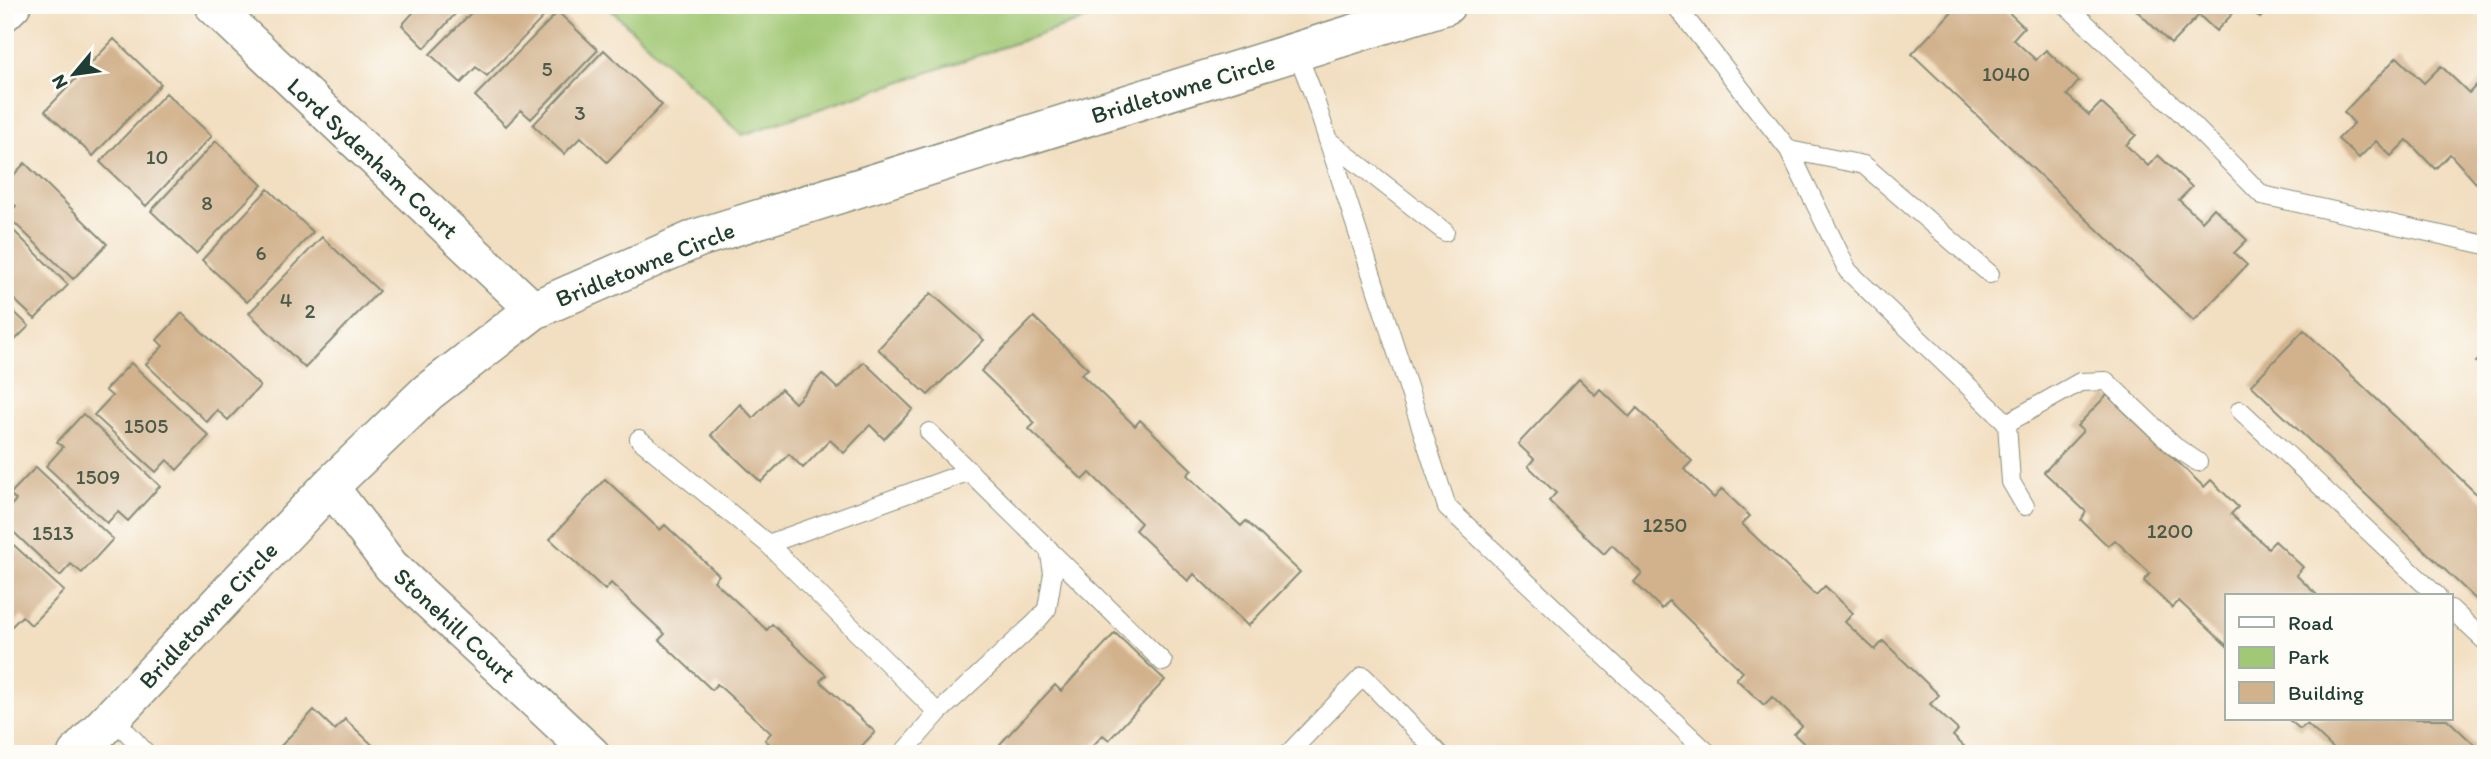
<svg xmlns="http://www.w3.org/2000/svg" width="2491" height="759" font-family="Itim,sans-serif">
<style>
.green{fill:#a1c874;stroke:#608254;stroke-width:2}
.building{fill:#d2b28d}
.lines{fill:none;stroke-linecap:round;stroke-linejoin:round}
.lane-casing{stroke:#888e7a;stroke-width:20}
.street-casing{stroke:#888e7a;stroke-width:38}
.secondary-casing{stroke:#888e7a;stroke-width:41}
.lane{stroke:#fff;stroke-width:18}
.street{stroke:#fff;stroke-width:35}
.secondary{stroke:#fff;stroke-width:38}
.labels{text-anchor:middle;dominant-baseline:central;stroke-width:5;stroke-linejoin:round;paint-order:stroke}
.number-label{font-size:21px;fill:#4c5a4a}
.street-label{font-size:24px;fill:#1f3d34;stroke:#fdfcf7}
</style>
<rect width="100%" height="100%" fill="#fdfcf7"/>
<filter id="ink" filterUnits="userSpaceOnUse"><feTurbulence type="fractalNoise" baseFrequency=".0143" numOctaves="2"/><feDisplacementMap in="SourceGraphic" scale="14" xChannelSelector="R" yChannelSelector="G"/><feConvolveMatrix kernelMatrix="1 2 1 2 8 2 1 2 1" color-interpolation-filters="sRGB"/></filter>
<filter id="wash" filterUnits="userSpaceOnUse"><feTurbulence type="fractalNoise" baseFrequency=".00686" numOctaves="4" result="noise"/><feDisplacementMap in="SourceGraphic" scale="28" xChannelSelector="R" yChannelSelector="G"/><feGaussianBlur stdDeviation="1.57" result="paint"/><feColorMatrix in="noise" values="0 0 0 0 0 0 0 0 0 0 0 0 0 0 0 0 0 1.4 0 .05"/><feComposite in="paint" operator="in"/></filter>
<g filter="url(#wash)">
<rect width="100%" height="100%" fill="#f2dec0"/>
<path class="green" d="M606 5H1128L742 135Z"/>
<g id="blocks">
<path class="building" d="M420 5H463L425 48 402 25Z
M479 5H551L553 7 487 76 476 67 461 83 430 54Z
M1958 5H1973L1978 10 1982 5H2001L2024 27 2013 39 2036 60 2046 50 2079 81 2067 95 2089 115 2101 103 2136 135 2126 145 2148 166 2158 155 2192 187 2179 200 2202 221 2214 208 2247 240 2234 253 2247 265 2194 321 1912 54Z
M2131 5H2241L2216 31 2199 15 2171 44Z
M2246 5H2272L2260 18Z
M558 12 598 50 531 119 521 110 506 126 475 96Z
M114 39 161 84 93 156 45 111Z
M604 50 662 105 607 162 581 137 564 154 533 125Z
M2397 57 2424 83 2441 66 2469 93 2483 78 2486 81V173L2476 183 2450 154 2435 169 2407 140 2391 156 2376 141 2359 158 2338 139 2354 123 2344 112Z
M166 93 212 136 146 206 100 162Z
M216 141 262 185 196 254 151 211Z
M25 163 107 244 73 279 7 216 16 206 5 196V184Z
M268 189 313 232 247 302 202 260Z
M5 222 68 285 35 319 5 291Z
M322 237 379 291 305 368 249 313Z
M931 293 984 340 928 395 878 349Z
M5 303 29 326 5 350Z
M182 313 260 386 228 420 217 410 207 422 146 364 163 346 157 340Z
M1034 317 1088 369 1081 374 1135 426 1140 420 1192 470 1187 475 1241 526 1246 521 1300 572 1248 626 1194 574 1188 581 1135 530 1141 523 1090 473 1083 480 1029 429 1035 423 981 371Z
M2304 330 2486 503V609L2251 385Z
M2486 352V372L2476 362Z
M864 362 913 409 884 439 870 425 844 453 830 440 803 468 789 454 761 482 711 435 740 404 753 418 781 389 795 403 822 374 838 389Z
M131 363 209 436 177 470 167 460 156 472 94 415 112 396 105 390Z
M1579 379 1595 395 1600 389 1629 417 1637 408 1692 461 1684 469 1714 498 1722 489 1750 516 1742 524 1816 595 1825 586 1853 613 1845 622 1875 650 1883 641 1939 695 1930 704 1958 730 1953 736 1969 751 1967 754H1815L1794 734 1802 726 1772 697 1764 705 1736 679 1743 672 1669 601 1662 609 1634 582 1642 573 1612 545 1604 554 1549 501 1556 493 1528 466 1534 459 1518 444Z
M2107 395 2204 487 2211 480 2238 507 2231 514 2268 548 2275 541 2303 567 2296 575 2318 596H2227V646L2179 601 2172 608 2144 581 2150 573 2115 540 2108 546 2081 520 2086 512 2044 472 2083 431 2077 426Z
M83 414 160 486 128 521 118 512 107 523 46 466 63 447 57 442Z
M36 467 113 539 82 573 71 564 60 576 5 524V512L16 500 10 494Z
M605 479 660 530 665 525 719 575 714 581 767 630 772 624 826 675 820 681 875 732 854 754H780L765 740 771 733 717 684 712 690 659 640 665 634 611 583 605 590 550 539Z
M5 537 64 591 31 625 22 616 10 628 5 623Z
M1115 633 1165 680 1109 740 1103 735 1085 754H1004L1007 750 1000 744 1055 685 1061 691Z
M314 710 335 730 345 719 382 754H285L279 748Z
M2288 719H2447L2479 749 2474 754H2339L2307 724 2300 729Z"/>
</g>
</g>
<g filter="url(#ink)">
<use href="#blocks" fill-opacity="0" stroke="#888e7a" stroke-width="2"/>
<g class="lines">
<g class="lane-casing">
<path id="lane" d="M1675 5 1789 150 1848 271 2007 423 2011 482 2025 506
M2066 5 2179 111 2262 195 2486 245
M1297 53 1312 91 1447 507 1709 754
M1328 140 1445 232
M1789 150 1864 165 1990 274
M2240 410 2437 596
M2007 423 2080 382 2106 381 2174 446 2198 462
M929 432 1163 662
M639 439 768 544 938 713
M768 544 970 471
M2451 609 2486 642
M112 716 147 754
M902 754 938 713 1036 622 1047 609 1053 573 1049 549
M1288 754 1363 676 1439 754"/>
</g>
<g class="street-casing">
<path id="street" d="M212 5 534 310
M5 13 13 5
M330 486 391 566 592 754"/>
</g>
<g class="secondary-casing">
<path id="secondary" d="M77 754 330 486 428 392 534 310 698 238 1446 5"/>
</g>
<use href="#lane" class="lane"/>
<use href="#street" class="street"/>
<use href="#secondary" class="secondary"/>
</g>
</g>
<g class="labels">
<g class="number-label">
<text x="547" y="68">5</text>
<text x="2006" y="73">1040</text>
<text x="580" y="112">3</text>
<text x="157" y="156">10</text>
<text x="207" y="202">8</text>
<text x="261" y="252">6</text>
<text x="286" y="299">4</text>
<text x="310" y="310">2</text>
<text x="146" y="425">1505</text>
<text x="98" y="476">1509</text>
<text x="1665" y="524">1250</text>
<text x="2170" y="530">1200</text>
<text x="53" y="532">1513</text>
</g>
<g class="street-label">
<text transform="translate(1183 88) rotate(-17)">Bridletowne Circle</text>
<text transform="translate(373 158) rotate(43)">Lord Sydenham Court</text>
<text transform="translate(645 264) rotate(-22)">Bridletowne Circle</text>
<text transform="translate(208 615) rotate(-47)">Bridletowne Circle</text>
<text transform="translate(455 625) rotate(43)">Stonehill Court</text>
</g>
</g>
<rect width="2491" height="759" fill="none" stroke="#fdfcf7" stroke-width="28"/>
<rect x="2225" y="594" width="228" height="126" fill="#fdfcf7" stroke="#a4b0a9" stroke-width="2"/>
<rect x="2239" y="617" width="35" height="10" fill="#ffffff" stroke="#a4b0a9" stroke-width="2"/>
<text x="2288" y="630" font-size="21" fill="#1f3d34">Road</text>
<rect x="2239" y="647" width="35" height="21" fill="#a1c874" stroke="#a4b0a9" stroke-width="2"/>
<text x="2288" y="664" font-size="21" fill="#1f3d34">Park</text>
<rect x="2239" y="682" width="35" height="21" fill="#d2b28d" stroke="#a4b0a9" stroke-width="2"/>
<text x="2288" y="700" font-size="21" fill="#1f3d34">Building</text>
<g transform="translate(74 74) rotate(241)" stroke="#fdfcf7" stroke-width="5" paint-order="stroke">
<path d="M0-5L12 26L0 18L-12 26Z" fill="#1f3d34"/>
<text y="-10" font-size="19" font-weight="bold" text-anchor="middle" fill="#1f3d34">N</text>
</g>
</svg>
